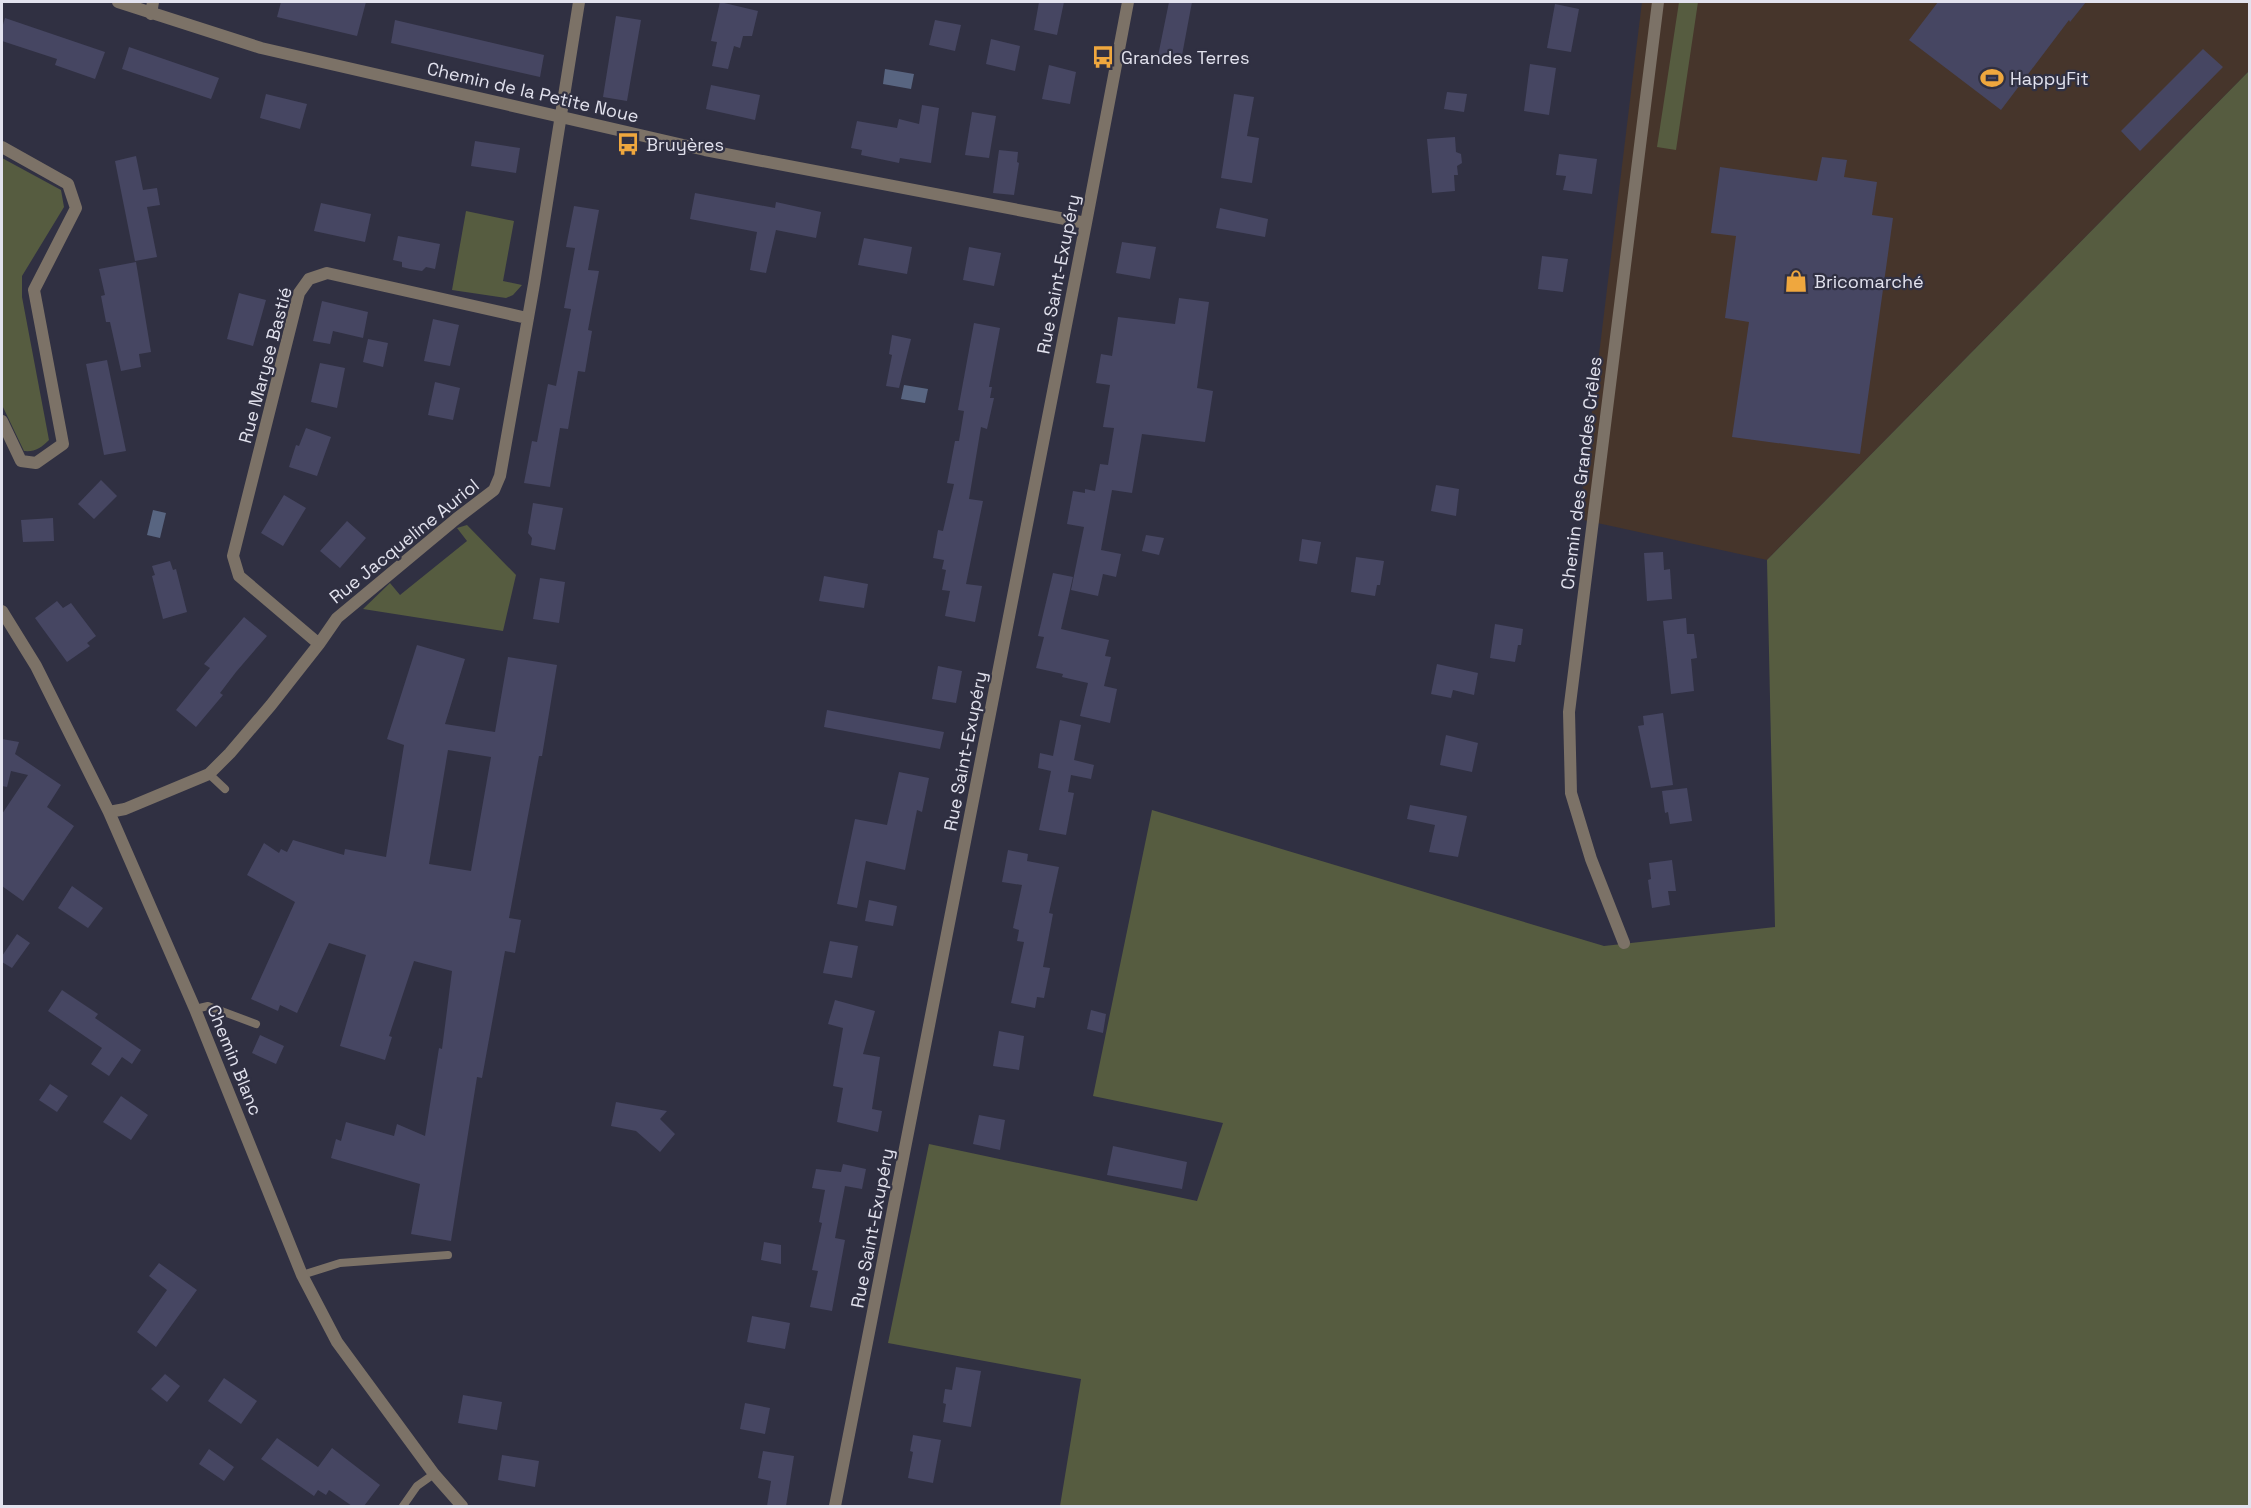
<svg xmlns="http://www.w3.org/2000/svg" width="2251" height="1508" font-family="'Space Grotesk',sans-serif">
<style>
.commercial{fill:#46352b}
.green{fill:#565c40}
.water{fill:#586581}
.building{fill:#464662;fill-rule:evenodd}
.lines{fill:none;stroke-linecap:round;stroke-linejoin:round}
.service{stroke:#7c7267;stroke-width:8}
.minor{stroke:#7c7267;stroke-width:12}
.labels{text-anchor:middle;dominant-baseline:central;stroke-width:4.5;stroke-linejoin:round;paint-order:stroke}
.poi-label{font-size:18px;fill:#e2e2ee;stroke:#303042;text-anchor:start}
.street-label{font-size:18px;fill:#e2e2ee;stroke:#303042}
</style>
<rect width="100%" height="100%" fill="#303042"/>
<path class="commercial" d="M1642 2H2249V71L1767 560 1579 519Z"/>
<path class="green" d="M1679 2H1698L1676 150 1657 147Z
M2249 71V1506H1060L1081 1379 888 1343 929 1144 1197 1201 1223 1123 1093 1096 1152 810 1604 946 1775 927 1767 560Z
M2 158 61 190 64 207 22 276V297L49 440C41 448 35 452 24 451L2 405Z
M466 211 514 221 503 281 522 285 513 295 506 298 452 290Z
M467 525 516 575 503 631 363 609 390 583 400 595 467 541 457 528Z"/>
<path class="water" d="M885 69 914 74 911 89 883 84Z
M904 385 928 389 925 403 901 399Z
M153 510 166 513 160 538 147 535Z"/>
<path class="building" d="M281 2H366L357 36 277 17Z
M720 2 758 11 752 36H743L740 48 734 46 728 69 712 66 717 42 711 41Z
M1039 2H1064L1057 35 1034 30Z
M1169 2H1192L1180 66 1157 61Z
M1938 2H2086L2070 22 2069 20 2001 110 1909 40Z
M1555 4 1579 9 1571 52 1547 48Z
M616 16 641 20 627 101 603 97Z
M5 18 105 52 95 79 55 65 57 59 2 41V28Z
M395 20 544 55 540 77 391 43Z
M935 20 961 25 955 51 929 45Z
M991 39 1020 46 1015 71 986 64Z
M129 47 219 78 211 99 122 69Z
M2203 49 2223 67 2140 151 2121 131Z
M1530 64 1556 68 1549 115 1524 111Z
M1049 65 1076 72 1070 104 1042 99Z
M711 85 760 95 755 120 706 109Z
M1447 92 1467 94 1464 112 1444 109Z
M266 94 307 104 300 129 260 118Z
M1234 94 1254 97 1247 136 1259 138 1252 183 1221 178Z
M922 105 939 108 931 163 900 158 899 163 861 155 862 150 851 148 857 121 897 128 899 119 919 124Z
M972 112 996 116 989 158 965 155Z
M1455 137 1456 152 1461 154 1462 163 1457 166 1458 175H1454L1455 191 1432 193 1427 139Z
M475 141 520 148 516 173 471 166Z
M999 150 1018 152 1017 162 1019 163 1014 195 993 193Z
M1559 154 1597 159 1592 194 1563 190 1566 176 1556 175Z
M136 156 143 190 157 188 160 205 147 207 157 257 135 261 115 161Z
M1822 157 1847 160 1844 177 1877 182 1872 215 1893 218 1860 454 1732 437 1749 322 1725 318 1736 236 1711 233 1720 167 1817 181Z
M695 193 775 208 776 202 821 212 816 238 776 230 766 273 750 270 757 232 690 219Z
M321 203 371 214 365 242 314 231Z
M574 206 599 210 588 270 599 271 588 330 592 331 585 372 578 371 568 429 560 428 550 487 524 483 532 441 537 442 548 384 556 386 571 309 564 308 575 248 566 247Z
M1220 208 1268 219 1265 237 1216 228Z
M398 236 440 244 435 269 426 267 422 271 410 269 402 267V262L393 260Z
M864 238 912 247 907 274 858 265Z
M1122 242 1156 247 1150 279 1116 273Z
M969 247 1001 253 994 286 963 280Z
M1542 256 1568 259 1563 292 1538 289Z
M136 262 151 352 139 354 141 367 121 371 110 322H106L101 296 105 295 99 269Z
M239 293 266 300 253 346 227 339Z
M1179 298 1209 302 1197 388 1213 391 1205 442 1142 434 1132 493 1112 490 1101 550 1121 554 1116 577 1103 574 1098 596 1071 590 1084 527 1067 524 1073 491 1085 493V489L1095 491 1100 464 1108 465 1114 428 1103 427 1110 385 1096 383 1101 354 1112 356 1118 317 1175 324Z
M322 301 368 312 363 338 333 331 330 344 313 341Z
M433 319 459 325 450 366 424 361Z
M974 323 1000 328 989 387H992L990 398H994L987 429 981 427 969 499 983 501 966 584 982 586 975 622 945 616 950 591 942 590 946 570 942 569 944 560 933 558 938 530 943 531 954 484 947 483 955 441H959L964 411 958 410Z
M892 335 911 339 899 388 886 386 892 355 889 354Z
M368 339 388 343 383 367 363 362Z
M107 360 126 451 104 455 86 364Z
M320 363 345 368 337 408 311 402Z
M435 382 460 388 453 420 428 415Z
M306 428 331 437 317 476 289 467 296 445 299 446Z
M101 480 117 496 94 519 78 504Z
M1436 485 1459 489 1456 516 1431 511Z
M284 495 306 508 283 546 261 533Z
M533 503 563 508 555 550 531 545 532 538 528 533Z
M53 518 54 541 23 542 21 520Z
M347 521 366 538 340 568 320 551Z
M1146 535 1164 538 1159 555 1142 551Z
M1302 539 1321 542 1317 564 1299 561Z
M1663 552 1664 570 1670 569 1672 599 1647 601 1644 553Z
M1356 557 1384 561 1380 585H1377L1375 596 1351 592Z
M170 561 173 570 176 569 187 612 163 619 152 576 155 575 152 566Z
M1053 573 1073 577 1061 629 1109 640 1105 656 1111 657 1104 686 1117 689 1110 723 1080 716 1088 683 1062 677 1063 674 1036 668 1044 637 1038 636Z
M824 576 868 584 864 608 819 601Z
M540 578 565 582 559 623 533 619Z
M57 601 63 608 71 603 96 636 87 643 90 646 67 662 35 618Z
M244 617 267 636 236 672 220 693 223 695 196 727 176 710 210 668 204 664Z
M1686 618 1687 634H1694L1697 658 1691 659 1694 691 1671 694 1663 621Z
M1495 624 1523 629 1521 645H1518L1515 662 1490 658Z
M417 645 465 659 445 724 495 732 508 657 557 665 542 756H539L509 918 521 920 515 953 505 951 482 1078 477 1077 451 1241 411 1234 420 1184 331 1158 336 1139 341 1141 346 1122 394 1136 397 1124 425 1136 439 1048 442 1049 452 971 414 961 389 1036 392 1037 385 1060 340 1046 366 955 329 943 297 1013 280 1005 278 1011 251 999 295 902 247 875 264 843 279 853 281 849 287 852 293 840 344 855 345 849 386 857 404 745 387 739ZM448 750 491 757 471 871 429 864Z
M1437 664 1478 673 1474 695 1453 690 1451 698 1431 694Z
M938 666 962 671 956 703 932 699Z
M827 710 944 732 940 749 824 727Z
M1663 713 1673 785 1651 788 1638 726 1644 725 1643 716Z
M1060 720 1081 725 1074 760 1094 765 1091 779 1071 775 1068 792 1074 793 1066 835 1039 830 1051 771 1038 768 1040 753 1053 756Z
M1446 735 1478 743 1472 772 1440 765Z
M2 739 19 742 15 754 61 785 47 807 74 826 23 901 2 886V814L28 775 11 771 7 787 2 786Z
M899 772 929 778 922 812 917 810 905 870 866 861 857 908 837 904 855 819 887 825Z
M1687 788 1692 821 1670 824 1668 812 1665 813 1662 791Z
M1410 805 1467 816 1458 857 1429 852 1435 825 1407 819Z
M1008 850 1028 854 1027 861 1059 867 1049 913 1053 914 1043 967 1050 968 1044 998 1037 997 1035 1008 1011 1003 1024 942 1017 941 1019 930 1013 928 1022 885 1002 882Z
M1672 860 1676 891H1668L1670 905 1652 908 1648 880 1651 879 1649 863Z
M72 886 103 908 88 928 58 908Z
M869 900 897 906 893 926 865 921Z
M17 934 30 943 12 968 2 962V956Z
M830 941 858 946 852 978 823 973Z
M62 990 98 1014 95 1018 141 1050 132 1064 122 1057 109 1076 91 1064 102 1048 48 1011Z
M835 1000 875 1011 863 1054 880 1057 872 1109 882 1111 878 1132 837 1122 843 1088 833 1086 843 1028 828 1024Z
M1091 1010 1106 1014 1103 1033 1087 1029Z
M999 1031 1024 1036 1019 1070 993 1066Z
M260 1035 284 1046 276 1064 252 1053Z
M50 1084 68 1096 57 1112 39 1100Z
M121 1096 148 1115 131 1140 103 1122Z
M616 1102 667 1111 660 1119 675 1134 660 1152 636 1131 611 1126Z
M979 1115 1005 1120 1000 1150 973 1144Z
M1113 1146 1187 1162 1182 1189 1107 1175Z
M843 1164 866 1169 862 1189 845 1186 835 1238 845 1240 832 1311 810 1307 818 1271 812 1270 822 1223 819 1222 825 1190 812 1188 816 1169 841 1172Z
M764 1242 781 1245V1264L761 1260Z
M159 1263 197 1290 156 1347 137 1332 167 1290 149 1276Z
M752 1316 790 1323 785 1349 747 1342Z
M956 1367 981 1371 971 1427 943 1422 946 1404 943 1403 945 1389 952 1390Z
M165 1374 180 1386 167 1402 151 1389Z
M224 1378 257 1401 241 1424 208 1401Z
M463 1395 502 1402 497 1430 458 1423Z
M745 1403 770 1408 765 1434 740 1429Z
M913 1435 941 1440 933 1483 908 1478 913 1452 910 1451Z
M277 1438 318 1467 332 1448 380 1485 364 1506H352L329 1490 326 1495 318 1490 314 1496 261 1459Z
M209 1449 234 1467 224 1481 199 1464Z
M763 1451 794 1456 786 1506H767L771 1481 758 1478Z
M502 1455 539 1461 535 1487 498 1480Z"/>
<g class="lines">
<path class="service" d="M209 774 225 789
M195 1009 208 1006 256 1024
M302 1275 340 1263 448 1255
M403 1506 417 1486 434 1474"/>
<path class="minor" d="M118 2 261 48 705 150 1086 223
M151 14 153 2
M2 147 68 184 76 208 34 290 63 444 36 463 21 461 2 421
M2 611 36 666 109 812 195 1009 302 1275 337 1342 434 1474 462 1506
M319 644 239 576 233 556 299 293 309 279 327 273 527 318
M109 812 125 809 209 774 230 753 271 705 319 644 337 618 456 519 494 490 500 476 534 284 579 2
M1624 943 1591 859 1571 793 1569 712 1658 2
M835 1506 1086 223 1128 2"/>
</g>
<defs>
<g id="bus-bare" transform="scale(1.8)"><path d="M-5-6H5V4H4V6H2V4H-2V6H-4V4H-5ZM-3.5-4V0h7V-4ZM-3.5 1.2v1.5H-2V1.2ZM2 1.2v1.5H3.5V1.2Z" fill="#efa73e" stroke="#303042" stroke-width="2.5" paint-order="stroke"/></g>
<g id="stadium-bare" transform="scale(1.8)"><path d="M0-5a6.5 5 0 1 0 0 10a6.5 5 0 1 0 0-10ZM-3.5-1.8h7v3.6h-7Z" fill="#efa73e" stroke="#303042" stroke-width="2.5" paint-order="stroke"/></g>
<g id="shop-bare" transform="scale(1.8)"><path d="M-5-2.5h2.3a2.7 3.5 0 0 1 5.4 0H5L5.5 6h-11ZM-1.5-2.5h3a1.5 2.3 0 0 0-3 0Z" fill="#efa73e" stroke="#303042" stroke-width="2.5" paint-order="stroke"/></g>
</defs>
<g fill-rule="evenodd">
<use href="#bus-bare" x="1103" y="57"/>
<use href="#stadium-bare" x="1992" y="78"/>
<use href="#bus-bare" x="628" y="144"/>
<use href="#shop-bare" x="1796" y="281"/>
</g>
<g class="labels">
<g class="poi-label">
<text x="1121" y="57">Grandes Terres</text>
<text x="2010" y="78">HappyFit</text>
<text x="646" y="144">Bruyères</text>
<text x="1814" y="281">Bricomarché</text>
</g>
<g class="street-label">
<text transform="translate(533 92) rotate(13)">Chemin de la Petite Noue</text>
<text transform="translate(1058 274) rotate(-79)">Rue Saint-Exupéry</text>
<text transform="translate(265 365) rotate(-75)">Rue Maryse Bastié</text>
<text transform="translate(1581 473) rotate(-83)">Chemin des Grandes Crêles</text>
<text transform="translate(404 541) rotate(-39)">Rue Jacqueline Auriol</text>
<text transform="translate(965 751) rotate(-79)">Rue Saint-Exupéry</text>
<text transform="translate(235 1060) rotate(68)">Chemin Blanc</text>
<text transform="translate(872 1228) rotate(-79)">Rue Saint-Exupéry</text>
</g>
</g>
<rect width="2251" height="1508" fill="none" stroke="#e2e2ee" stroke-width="6"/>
</svg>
